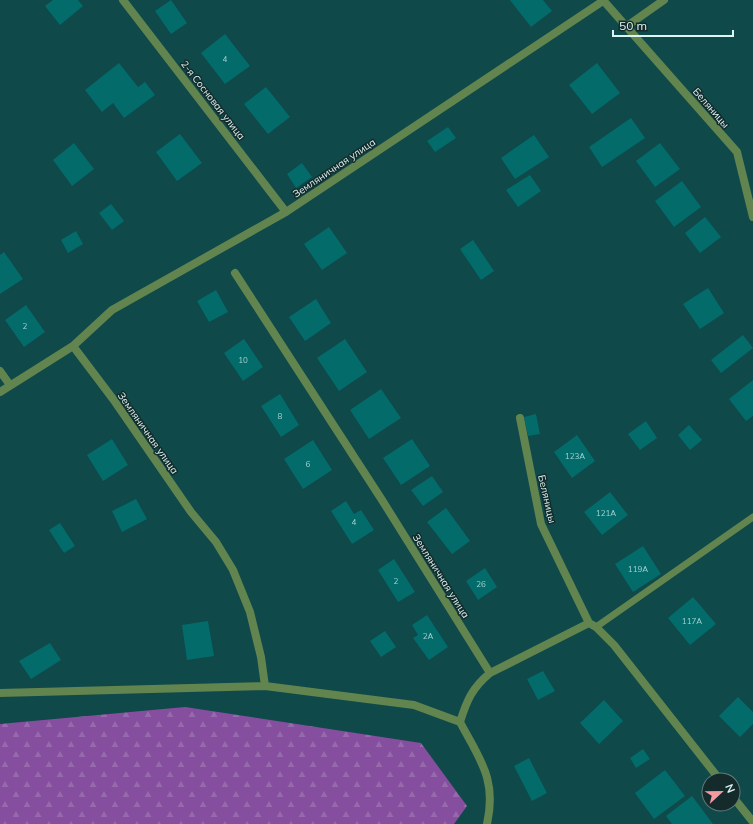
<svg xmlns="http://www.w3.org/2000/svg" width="753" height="824" font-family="Mulish,sans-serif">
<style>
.forest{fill:url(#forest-firs)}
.building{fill:#046b6b}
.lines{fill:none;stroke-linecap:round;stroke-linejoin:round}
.service{stroke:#62844f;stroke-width:7}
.minor{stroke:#62844f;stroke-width:8}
.labels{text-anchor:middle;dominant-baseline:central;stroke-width:3;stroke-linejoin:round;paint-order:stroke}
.number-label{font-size:8px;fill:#a4d2d2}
.street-label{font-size:10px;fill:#d9f5f4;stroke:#152b2b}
</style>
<defs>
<pattern id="forest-firs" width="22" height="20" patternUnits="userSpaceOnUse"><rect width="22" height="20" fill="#864e9e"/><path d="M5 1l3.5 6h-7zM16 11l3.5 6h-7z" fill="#9668ac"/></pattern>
</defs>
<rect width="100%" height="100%" fill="#0f4949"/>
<path class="forest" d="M185 707 421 743 467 806 454 824H0V724Z"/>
<path class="building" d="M53 0H78L83 6 60 25 45 6Z
M171 0 187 23 171 34 155 11Z
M510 0H543L552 11 531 27Z
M225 34 250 66 225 84 201 53Z
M119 63 138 87 145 82 155 95 124 118 113 103 102 112 85 90Z
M597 63 620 93 592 114 569 85Z
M266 87 290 117 268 134 244 104Z
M631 118 645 138 602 167 589 147Z
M448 127 456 138 435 152 427 141Z
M180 134 202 163 177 181 156 152Z
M534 135 549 157 515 179 501 158Z
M74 143 94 169 72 186 53 160Z
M660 143 680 169 655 187 636 161Z
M302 163 312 177 296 188 287 174Z
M530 175 541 191 518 207 506 190Z
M682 181 701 207 674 227 655 201Z
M111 204 124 221 112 230 99 213Z
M705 217 721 237 700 253 685 233Z
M329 227 347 253 322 270 304 244Z
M76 231 83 244 68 253 61 240Z
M473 240 494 271 481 280 460 249Z
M4 252 23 279 0 294V255Z
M708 288 724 313 700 329 683 304Z
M216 290 228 312 209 322 197 301Z
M316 299 331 323 305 341 289 317Z
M26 305 45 332 24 347 5 320Z
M743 335 753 348 721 373 711 360Z
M244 339 263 367 243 381 224 353Z
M345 339 367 372 339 391 317 358Z
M753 380V416L746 421 729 399Z
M381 389 401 418 369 439 350 410Z
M280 394 299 425 281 437 261 406Z
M536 414 540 434 528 436 524 417Z
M646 421 657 438 640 450 628 434Z
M689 425 702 440 690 450 678 435Z
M577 435 595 461 572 478 554 452Z
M112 439 128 465 103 481 87 455Z
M412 439 430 466 401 485 383 458Z
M313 440 332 470 303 489 284 459Z
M432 476 443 492 423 506 411 490Z
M610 492 628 515 602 535 584 512Z
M136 499 147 519 122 532 112 511Z
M346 501 354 514 361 510 374 530 352 544 331 511Z
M446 508 470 541 452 554 427 522Z
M60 523 75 546 64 553 49 530Z
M643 546 661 574 633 592 615 564Z
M394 559 415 592 398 602 378 570Z
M485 568 497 587 478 600 466 581Z
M693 597 716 624 690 645 668 618Z
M427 615 448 647 429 660 413 638 418 635 412 625Z
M208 621 214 656 187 660 182 625Z
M385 631 396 647 381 657 370 641Z
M50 643 61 660 31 679 19 661Z
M543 671 555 691 538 700 527 679Z
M738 697 753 712V724L740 737 719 716Z
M604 700 623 721 599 744 580 723Z
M643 749 650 759 636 768 630 758Z
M529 758 547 793 532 801 514 766Z
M665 770 685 796 654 819 635 793Z
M692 796 713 824H672L666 816Z"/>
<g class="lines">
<path class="service" d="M596 627 753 517"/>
<path class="minor" d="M123 0 286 212
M603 0 737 152 753 217
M627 26 664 0
M235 273 382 500 490 673
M73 346 113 399 191 512 216 542 233 570 250 612 261 657 265 686
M0 371 10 385
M0 392 73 346 112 310 286 212 603 1
M520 418 541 524 589 623
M0 693 265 686 414 705 460 722
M460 722C467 700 472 688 490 673L589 623 596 627 614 645 720 780
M460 722C480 760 497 779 487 824
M733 797 753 822"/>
</g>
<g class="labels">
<g class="number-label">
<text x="225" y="59">4</text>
<text x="25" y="326">2</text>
<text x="243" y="360">10</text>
<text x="280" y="416">8</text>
<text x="575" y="456">123А</text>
<text x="308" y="464">6</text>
<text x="606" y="513">121А</text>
<text x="354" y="522">4</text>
<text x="638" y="569">119А</text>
<text x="396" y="581">2</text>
<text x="481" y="584">26</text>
<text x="692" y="621">117А</text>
<text x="428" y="636">2А</text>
</g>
<g class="street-label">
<text transform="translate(213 100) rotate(52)">2-я Сосновая улица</text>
<text transform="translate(711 108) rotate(49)">Беляницы</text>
<text transform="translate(334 168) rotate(-34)">Земляничная улица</text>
<text transform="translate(148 433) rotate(55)">Земляничная улица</text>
<text transform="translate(547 499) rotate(77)">Беляницы</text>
<text transform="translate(441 576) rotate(58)">Земляничная улица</text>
</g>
</g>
<g transform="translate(721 792) rotate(68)"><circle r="19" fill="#152b2b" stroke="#637c7b"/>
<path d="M0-3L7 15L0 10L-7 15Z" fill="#f49aa1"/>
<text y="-6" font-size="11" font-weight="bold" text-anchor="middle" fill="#d9f5f4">N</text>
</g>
<path d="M613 30v6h120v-6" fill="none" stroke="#d9f5f4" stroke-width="2"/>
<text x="619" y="30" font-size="12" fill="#d9f5f4" stroke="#152b2b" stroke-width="3" paint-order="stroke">50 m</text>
</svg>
